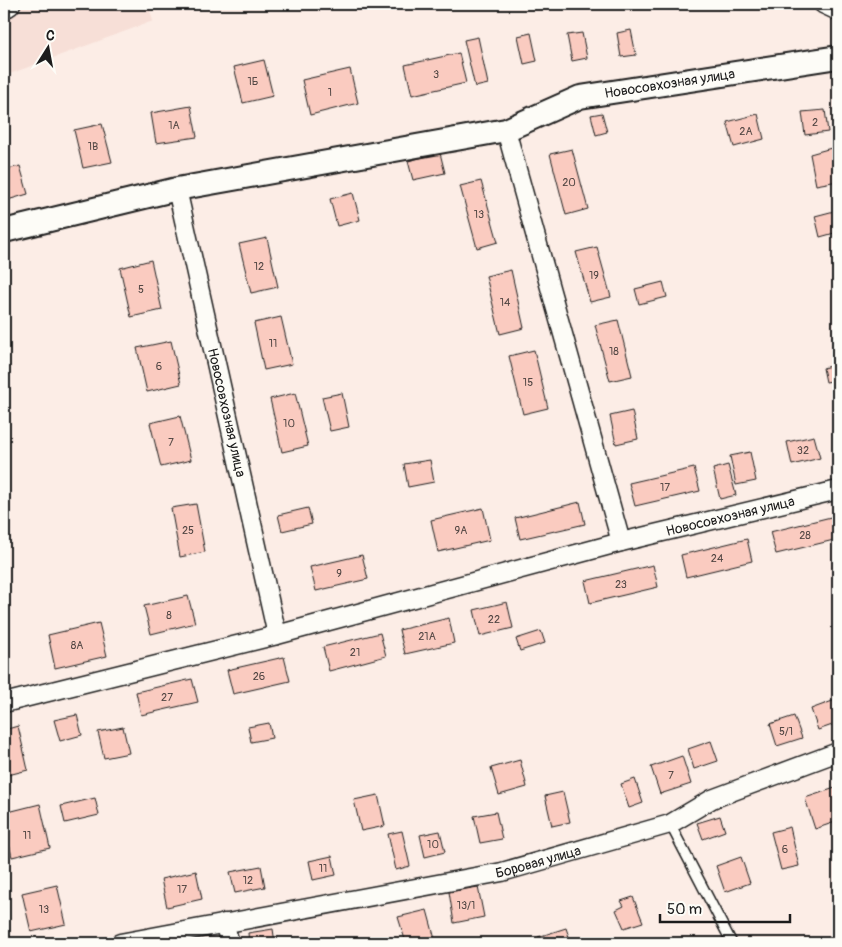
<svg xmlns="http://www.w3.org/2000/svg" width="842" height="947" font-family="Pangolin,sans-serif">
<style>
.built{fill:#f7dfd7}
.building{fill:#facbc0;stroke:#1c1c1c}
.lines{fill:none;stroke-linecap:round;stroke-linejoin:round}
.service-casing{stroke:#1c1c1c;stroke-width:12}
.minor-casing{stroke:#1c1c1c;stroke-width:21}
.tertiary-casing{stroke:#1c1c1c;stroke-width:26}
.service{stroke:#fdfcf7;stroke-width:9}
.minor{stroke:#fdfcf7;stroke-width:18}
.tertiary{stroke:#fdfcf7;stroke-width:22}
.labels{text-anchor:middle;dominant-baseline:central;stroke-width:5;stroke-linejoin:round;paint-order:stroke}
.number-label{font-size:11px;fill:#544845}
.street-label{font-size:14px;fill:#1c1c1c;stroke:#fdfcf7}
</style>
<rect width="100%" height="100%" fill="#fcede6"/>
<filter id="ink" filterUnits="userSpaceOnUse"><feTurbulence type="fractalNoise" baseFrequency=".02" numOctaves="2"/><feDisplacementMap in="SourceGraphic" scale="10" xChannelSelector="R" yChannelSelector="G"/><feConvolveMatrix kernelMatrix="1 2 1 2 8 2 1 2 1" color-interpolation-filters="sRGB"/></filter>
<g filter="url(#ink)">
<path class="built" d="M4 4H148L153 21 4 76Z"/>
<path class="building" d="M631 30 636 55 621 57 617 33Z
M531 33 537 61 524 64 518 36Z
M582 33 587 58 572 61 567 35Z
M478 37 488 84 475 87 464 40Z
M459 53 466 83 412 95 405 65Z
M264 60 273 96 243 103 234 67Z
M350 69 358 103 310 115 302 80Z
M191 106 197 137 156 143 151 113Z
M825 110 828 132 805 135 802 112Z
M602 113 607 132 596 135 591 115Z
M758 114 764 139 734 147 727 122Z
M102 124 112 162 83 168 74 130Z
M835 147 838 159V181L816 185 810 154Z
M572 149 588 209 566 215 550 154Z
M440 153 445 173 413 180 408 161Z
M20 166 28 194 4 201V170Z
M481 181 498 242 477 248 460 186Z
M353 193 360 220 337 226 330 199Z
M838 210V232L820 237 815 216Z
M267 238 278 287 251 293 239 244Z
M597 247 611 297 590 302 576 252Z
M151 260 162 310 131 317 120 268Z
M511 270 524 328 500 334 486 276Z
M663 282 667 297 639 304 635 289Z
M281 317 292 364 264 370 254 323Z
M618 320 632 376 610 381 595 325Z
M171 341 181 384 147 392 137 348Z
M534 350 548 408 523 414 509 356Z
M838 364V380L826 382 823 368Z
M295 393 308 446 282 452 270 399Z
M342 393 349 427 330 431 322 397Z
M632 411 638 439 616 444 610 416Z
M180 416 191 460 161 467 150 423Z
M814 436 820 458 792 465 787 442Z
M750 452 756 481 736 485 730 456Z
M430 460 434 482 408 487 404 464Z
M728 465 736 495 720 499 713 469Z
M694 468 700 491 635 506 629 483Z
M580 502 585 524 520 539 515 518Z
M196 504 205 552 180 557 171 508Z
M308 508 312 524 282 531 278 515Z
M483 508 490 540 438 552 431 520Z
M835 516 838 530V539L776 554 770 532Z
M747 539 752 561 686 577 681 555Z
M362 555 368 579 316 591 310 567Z
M653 565 658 587 590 603 585 581Z
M188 596 195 623 151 634 144 606Z
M507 602 513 628 480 636 474 610Z
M449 618 454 643 405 654 399 630Z
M99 623 107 656 55 668 48 635Z
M541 631 545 643 520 651 516 639Z
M380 633 386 656 329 671 323 647Z
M284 657 290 681 233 694 227 670Z
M192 679 198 702 141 715 136 692Z
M838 699V723L818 730 811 709Z
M77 715 82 735 60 741 54 720Z
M794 716 802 738 777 746 770 724Z
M269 723 272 738 251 742 248 727Z
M18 726 28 770 4 776V730Z
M123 727 129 753 104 758 98 732Z
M711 741 718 761 694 769 688 749Z
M682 756 691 784 660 794 651 767Z
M520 760 527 787 499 795 491 768Z
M635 779 643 803 629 808 621 784Z
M838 787V821L815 829 805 798Z
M563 792 570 822 552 826 545 796Z
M378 795 385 826 361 831 354 800Z
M95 798 99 815 65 823 61 806Z
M40 804 50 848 12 857 4 822V813Z
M496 812 502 839 480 843 474 816Z
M720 816 725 831 703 839 697 823Z
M790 827 799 866 781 870 771 832Z
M402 831 410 866 396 870 388 834Z
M440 831 445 852 425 857 420 835Z
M332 856 336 875 313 880 309 861Z
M741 857 750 883 725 892 716 866Z
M261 866 265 887 235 893 230 872Z
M196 871 202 899 167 907 161 879Z
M57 885 66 924 31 932 22 893Z
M478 887 484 917 454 923 449 892Z
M633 897 643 922 624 928 616 910 624 906 621 901Z
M427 910 436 943H406L398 917Z
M566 928 571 943H540L538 937Z
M273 929 275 943H249L248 933Z
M838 933V943H819Z"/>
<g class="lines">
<g class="service-casing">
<path id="service" d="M4 15 13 9 16 4
M670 824 732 943"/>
</g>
<g class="minor-casing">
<g id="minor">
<path d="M823 4 838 11"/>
<path d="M506 130 621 542"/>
<path id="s1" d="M177 189 277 635"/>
<path id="s2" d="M4 703 277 635 621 542 838 490"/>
<path d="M224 923 230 943"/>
<path id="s3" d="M120 943 502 872 670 824 712 799 838 752"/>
</g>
</g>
<g class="tertiary-casing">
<g id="tertiary">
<path id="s4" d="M4 231 177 189 506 130 580 97 838 57"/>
</g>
</g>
<use href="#service" class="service"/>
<use href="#minor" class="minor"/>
<use href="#tertiary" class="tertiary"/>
</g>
</g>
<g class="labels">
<g class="number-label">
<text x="436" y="74">3</text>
<text x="253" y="81">1Б</text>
<text x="330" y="92">1</text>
<text x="815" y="122">2</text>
<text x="174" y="125">1А</text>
<text x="746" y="131">2А</text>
<text x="93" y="146">1В</text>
<text x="569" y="182">20</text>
<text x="479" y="214">13</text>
<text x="259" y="266">12</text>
<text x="594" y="275">19</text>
<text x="141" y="289">5</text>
<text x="505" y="302">14</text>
<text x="273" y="343">11</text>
<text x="614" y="351">18</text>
<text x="159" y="366">6</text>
<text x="528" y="382">15</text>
<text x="289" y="423">10</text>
<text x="171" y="442">7</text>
<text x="803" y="450">32</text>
<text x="665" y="487">17</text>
<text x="188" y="530">25</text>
<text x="461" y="530">9А</text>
<text x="805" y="535">28</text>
<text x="717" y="558">24</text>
<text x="339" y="573">9</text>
<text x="621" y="584">23</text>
<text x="169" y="615">8</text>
<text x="494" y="619">22</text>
<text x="427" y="636">21А</text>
<text x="77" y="645">8А</text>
<text x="355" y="652">21</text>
<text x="259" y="676">26</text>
<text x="167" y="697">27</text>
<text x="786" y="731">5/1</text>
<text x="671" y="775">7</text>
<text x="27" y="835">11</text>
<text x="433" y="844">10</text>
<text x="785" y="849">6</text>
<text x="323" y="868">11</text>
<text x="248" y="880">12</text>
<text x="182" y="889">17</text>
<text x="466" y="905">13/1</text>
<text x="44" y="909">13</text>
</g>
<g class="street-label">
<text stroke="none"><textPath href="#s4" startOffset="684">Новосовхозная улица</textPath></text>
<text stroke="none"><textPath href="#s1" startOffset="229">Новосовхозная улица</textPath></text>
<text stroke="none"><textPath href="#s2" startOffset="750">Новосовхозная улица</textPath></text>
<text stroke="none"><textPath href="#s3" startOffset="426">Боровая улица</textPath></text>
</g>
</g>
<rect width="842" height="947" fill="none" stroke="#fdfcf7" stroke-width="20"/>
<rect x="10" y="10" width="822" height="927" fill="none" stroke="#1c1c1c" stroke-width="2" filter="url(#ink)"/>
<g transform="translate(48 48) rotate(11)" stroke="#fdfcf7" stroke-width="4" paint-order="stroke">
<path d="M0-4L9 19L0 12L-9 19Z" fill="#1c1c1c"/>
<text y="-8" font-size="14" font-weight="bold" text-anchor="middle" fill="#1c1c1c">С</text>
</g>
<path d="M660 914v8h130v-8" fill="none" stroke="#1c1c1c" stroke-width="2.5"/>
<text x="667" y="914" font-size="15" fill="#1c1c1c" stroke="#fdfcf7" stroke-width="4" paint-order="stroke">50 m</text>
</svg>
